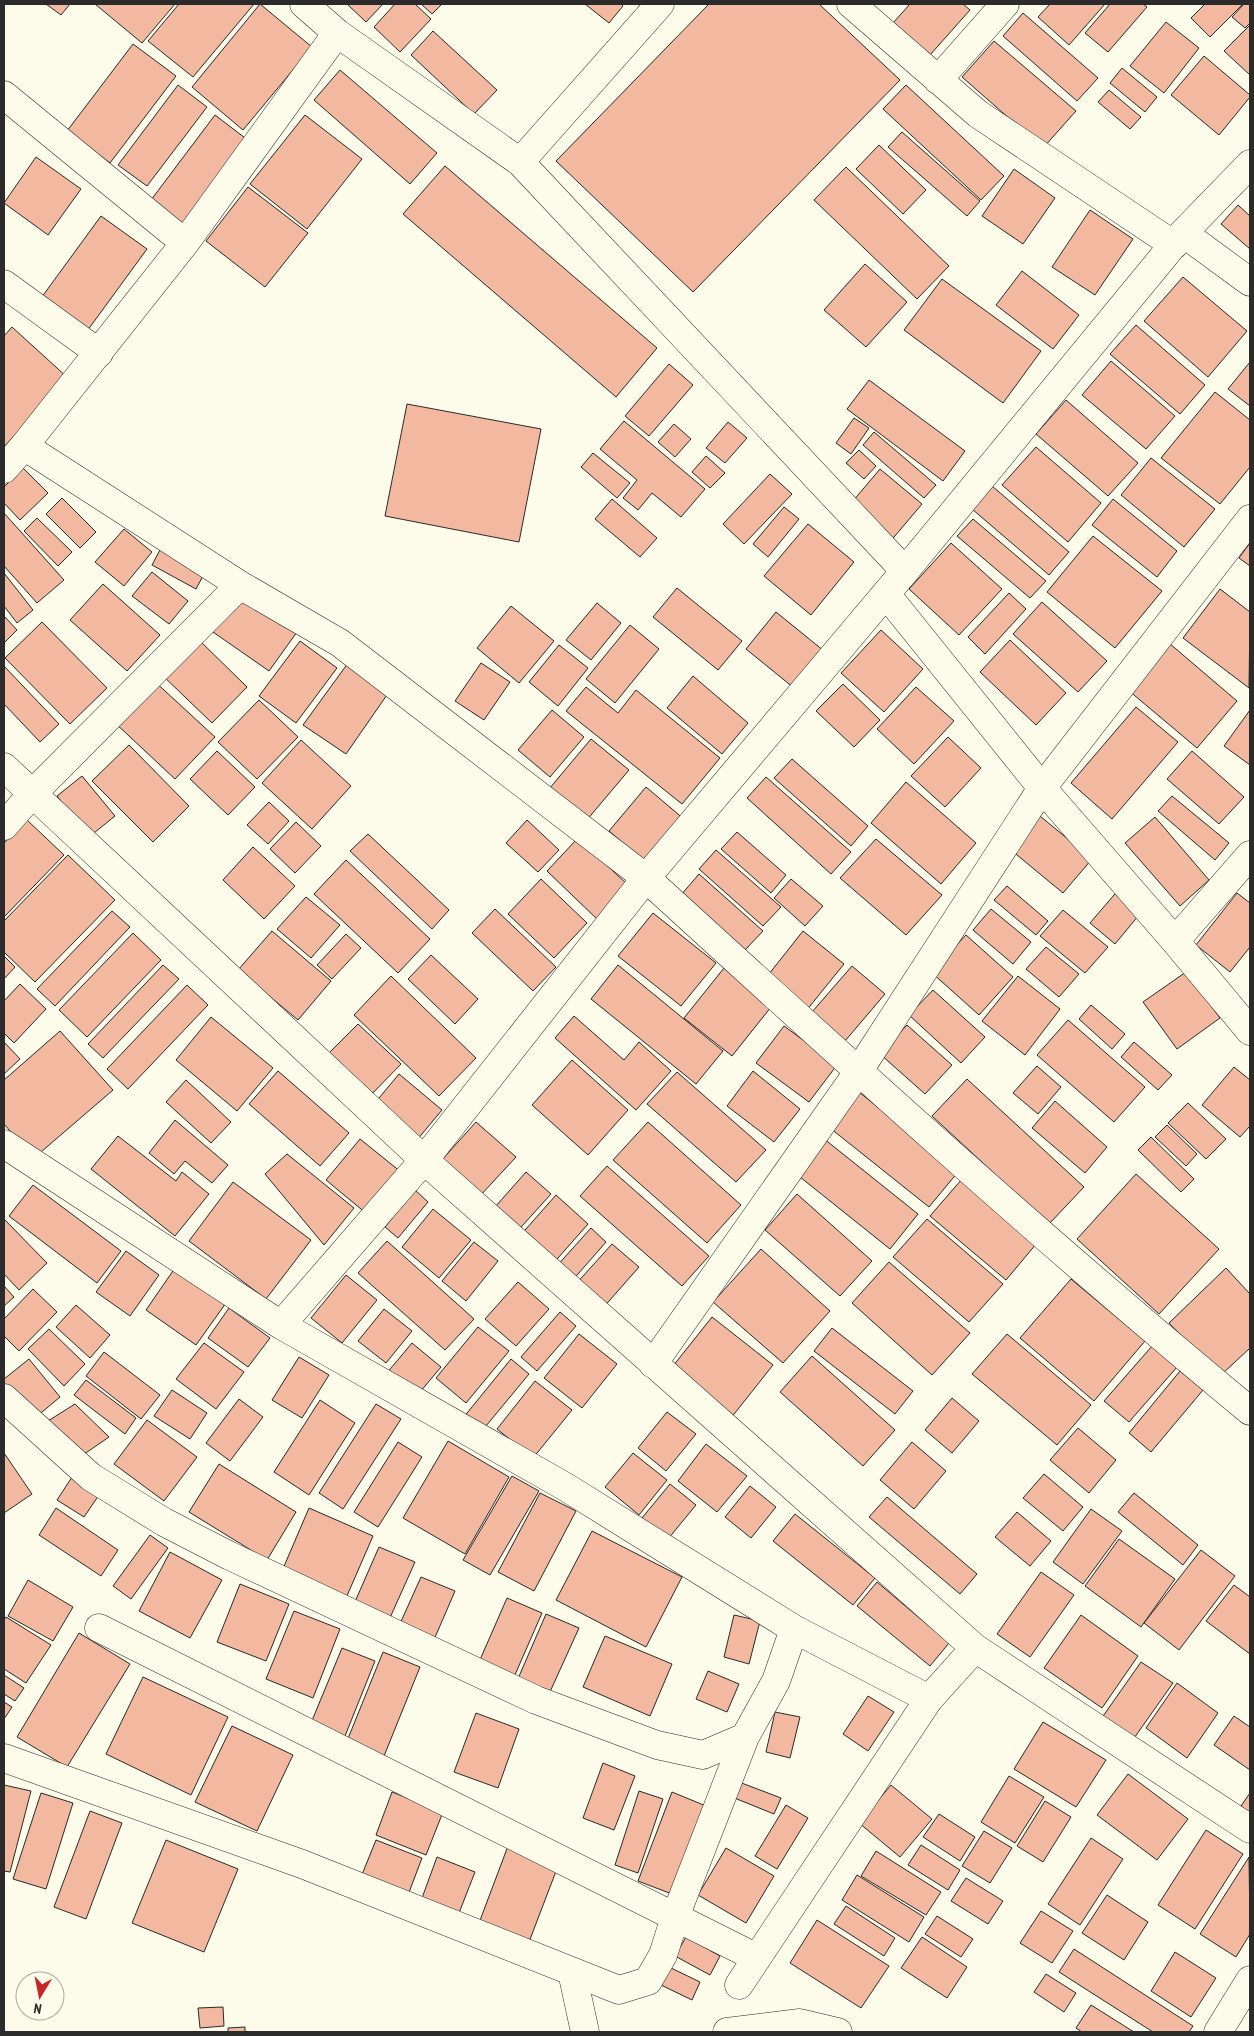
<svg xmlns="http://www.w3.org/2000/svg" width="1254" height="2036" font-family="'PT Sans Narrow',sans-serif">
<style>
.building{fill:#f2b8a0;stroke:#2b2b2b}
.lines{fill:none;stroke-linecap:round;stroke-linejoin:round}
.minor-casing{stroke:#2b2b2b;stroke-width:29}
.minor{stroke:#fdfbea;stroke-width:28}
</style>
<rect width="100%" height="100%" fill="#fdfbea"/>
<path class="building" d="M46 4H70L61 15Z
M95 4H175L142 43Z
M179 4H254L193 77 148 41Z
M260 4 312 47 243 130 192 87Z
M347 4H383L366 22Z
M395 4H415L431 19 400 52 374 27Z
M421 4H442L432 14Z
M585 4H621L623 6 609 23Z
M709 4H819L900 80 693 292 556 161Z
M910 4H963L970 10 930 55 893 23Z
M1050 4H1105L1069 45 1038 17Z
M1110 4H1143L1147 7 1108 52 1085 33Z
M1205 4H1243L1210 37 1191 18Z
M1244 4H1250V23L1245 28 1232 17Z
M1023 13 1098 78 1077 101 1003 36Z
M1166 22 1199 48 1164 93 1130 66Z
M1250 25V75L1224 51Z
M433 31 497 90 474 114 411 55Z
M994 41 1076 111 1043 148 962 77Z
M133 44 176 76 110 163 67 131Z
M1204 56 1250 95V97L1219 135 1171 95Z
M1122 68 1157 97 1145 112 1110 83Z
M340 70 437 153 410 184 314 100Z
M178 85 207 107 147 186 118 165Z
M906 85 1004 176 981 200 883 109Z
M1109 90 1141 117 1130 129 1098 102Z
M215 115 249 141 185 226 151 200Z
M305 115 362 159 307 229 250 184Z
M902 132 980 201 967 216 888 147Z
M879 145 926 190 903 214 856 169Z
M36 157 81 189 48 235 4 203Z
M445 166 657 348 616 397 403 214Z
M846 167 949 266 917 299 814 200Z
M1014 169 1055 198 1023 244 982 216Z
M248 187 308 233 265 287 206 241Z
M1238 205 1250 216V249L1221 224Z
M1090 210 1133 239 1095 295 1052 267Z
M101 216 147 249 82 338 36 305Z
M865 264 907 302 866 347 824 310Z
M1022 271 1079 315 1053 349 996 305Z
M1183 277 1247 331 1208 377 1144 321Z
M942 279 1041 351 1003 403 904 330Z
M1136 325 1205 385 1180 414 1110 354Z
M12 327 68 378 4 447V336Z
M1111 361 1175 416 1146 449 1082 395Z
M1250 362V406L1228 389Z
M669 364 693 385 649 436 625 416Z
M869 380 965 451 943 481 847 409Z
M1215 392 1250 420V467L1220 504 1161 458Z
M1066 400 1138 463 1108 496 1036 434Z
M407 404 541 429 519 542 385 516Z
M854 418 869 428 851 454 836 443Z
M624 421 705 489 681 517 652 493 638 510 623 498 637 480 600 449Z
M728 422 747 438 725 463 706 448Z
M674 424 691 439 675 457 658 442Z
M874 432 936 485 924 498 863 445Z
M1036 447 1101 503 1068 542 1002 485Z
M859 450 876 466 864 479 846 463Z
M593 453 630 483 617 498 581 467Z
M706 456 725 473 710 488 692 472Z
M1151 458 1215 509 1184 547 1121 495Z
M23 468 48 493 20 520 4 503V487Z
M880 469 922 504 889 543 847 508Z
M770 474 792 494 744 544 723 524Z
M992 486 1069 552 1049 575 972 509Z
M62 498 96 532 80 548 46 514Z
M612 499 657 538 640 557 595 519Z
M1113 499 1177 551 1157 577 1092 525Z
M784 507 799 519 768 557 753 544Z
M4 513 64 580 37 603 4 566Z
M37 518 72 552 58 566 24 531Z
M973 519 1046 581 1030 598 957 536Z
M808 524 854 562 811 615 764 576Z
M124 529 152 552 124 586 95 562Z
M1093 536 1162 591 1115 648 1047 592Z
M951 543 1002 589 959 635 909 589Z
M1250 543V566L1239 558Z
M161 548 205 572 196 589 152 565Z
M152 572 188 601 169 624 132 596Z
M4 573 33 610 17 623 4 606Z
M103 584 160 635 127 671 70 620Z
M677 588 742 641 718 670 653 617Z
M1220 589 1250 612 1249 688 1183 638Z
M241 593 297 632 269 671 213 632Z
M1009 593 1026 609 985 654 968 637Z
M1042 602 1107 661 1078 692 1013 634Z
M597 603 621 623 591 660 566 640Z
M511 606 554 641 519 683 477 648Z
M776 612 824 651 794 688 746 649Z
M4 616 17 630 4 643Z
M42 622 107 688 70 724 5 658Z
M630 625 659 649 615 703 586 679Z
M881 630 923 669 884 712 841 673Z
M196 637 247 687 212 723 160 673Z
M1010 640 1066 693 1036 725 980 672Z
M300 641 337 668 296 723 259 696Z
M1169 643 1237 701 1197 748 1128 690Z
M559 645 588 668 558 706 529 682Z
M348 663 389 692 346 754 303 725Z
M481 663 510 682 484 720 455 701Z
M4 666 59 724 40 742 4 704Z
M693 676 748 723 722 754 667 708Z
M152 679 215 737 175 779 113 721Z
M843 684 880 720 854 747 816 711Z
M586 687 618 713 636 690 720 758 682 804 566 711Z
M916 687 954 721 914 764 877 729Z
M259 700 298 737 257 779 218 742Z
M1136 707 1178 742 1112 819 1071 783Z
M552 710 584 737 550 777 518 750Z
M1250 710V765L1224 746Z
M948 737 981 768 945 807 911 776Z
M591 739 629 770 586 821 549 789Z
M301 740 351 786 312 829 262 783Z
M129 745 189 806 153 842 92 781Z
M217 751 255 787 228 815 190 779Z
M1192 751 1244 797 1219 824 1167 779Z
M792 759 868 826 851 846 774 778Z
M82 776 115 816 89 837 57 796Z
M766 777 851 852 831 874 747 798Z
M906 782 976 843 941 884 871 823Z
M646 787 685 820 648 864 609 831Z
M1172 796 1229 843 1215 860 1158 811Z
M269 802 289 821 268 844 247 825Z
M1040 816 1092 859 1063 893 1011 850Z
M1155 817 1209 880 1180 906 1125 843Z
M27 820 64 855 4 917V843Z
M527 820 559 850 538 872 506 843Z
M296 822 321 846 295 873 270 849Z
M737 832 786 875 771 893 721 849Z
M368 834 449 910 432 929 350 851Z
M578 838 630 887 598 920 547 871Z
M876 839 942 895 906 935 840 878Z
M253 847 295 886 264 919 223 880Z
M716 850 781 907 763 926 699 869Z
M68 855 115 900 35 982 4 952V921Z
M346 860 430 939 398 973 314 894Z
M699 874 763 931 744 951 681 895Z
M541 879 587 923 554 958 508 914Z
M791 879 823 906 805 926 774 898Z
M1007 886 1048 921 1036 935 994 900Z
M1120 888 1144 909 1115 944 1090 923Z
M1237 893 1250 903V947L1230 972 1196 945Z
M306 897 340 925 311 958 277 929Z
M495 909 556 967 533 991 472 933Z
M991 909 1031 942 1013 964 973 930Z
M1063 910 1108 947 1085 973 1040 936Z
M112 911 130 927 55 1006 37 989Z
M653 913 716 963 681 1006 618 956Z
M272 931 331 981 298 1020 238 970Z
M803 931 844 964 806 1011 765 979Z
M133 933 161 960 87 1037 59 1010Z
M346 934 361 948 332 979 317 965Z
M966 935 1013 977 979 1015 931 972Z
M1046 947 1079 974 1059 997 1026 969Z
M431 955 478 999 455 1024 408 979Z
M4 956 15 967 4 979Z
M163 965 179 979 103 1058 88 1044Z
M618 965 723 1051 696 1084 591 999Z
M852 966 885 994 845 1041 812 1012Z
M724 968 771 1007 732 1056 684 1018Z
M1186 972 1220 1018 1177 1049 1143 1002Z
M391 976 476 1058 439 1096 354 1015Z
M1018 976 1060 1009 1025 1055 982 1021Z
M20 984 46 1009 14 1043 4 1033V1001Z
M187 985 208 1005 128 1089 107 1069Z
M933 990 985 1037 961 1063 909 1015Z
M1091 1005 1125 1034 1112 1049 1079 1019Z
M574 1016 624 1060 639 1042 671 1071 636 1110 555 1038Z
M211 1017 273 1068 237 1111 176 1060Z
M1068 1020 1145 1087 1114 1122 1037 1055Z
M358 1024 401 1064 369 1097 326 1056Z
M907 1025 952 1065 925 1094 880 1054Z
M784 1026 837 1065 809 1102 756 1063Z
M60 1031 113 1090 34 1158 4 1124V1080Z
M4 1042 20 1059 4 1074Z
M1134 1042 1172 1075 1158 1090 1121 1057Z
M572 1060 628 1110 588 1155 532 1105Z
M1037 1066 1061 1087 1038 1114 1013 1093Z
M1234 1067 1250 1080V1126L1240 1137 1202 1105Z
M278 1071 349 1133 320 1166 249 1104Z
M753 1071 800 1109 774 1142 727 1106Z
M677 1072 766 1150 736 1182 647 1104Z
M399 1074 442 1110 417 1140 374 1104Z
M967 1079 1084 1187 1049 1224 932 1116Z
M186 1080 231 1122 211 1143 166 1102Z
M859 1092 958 1172 929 1207 830 1128Z
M1055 1101 1107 1147 1085 1173 1032 1128Z
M1188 1103 1226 1139 1206 1159 1168 1123Z
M175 1120 228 1165 212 1183 185 1161 174 1174 149 1153Z
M476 1122 516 1157 479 1197 440 1162Z
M648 1122 741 1205 707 1243 613 1160Z
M1167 1125 1197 1154 1186 1166 1155 1137Z
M118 1136 176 1181 182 1172 209 1194 175 1236 91 1169Z
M1151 1137 1194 1179 1181 1192 1138 1150Z
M823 1138 918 1214 890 1249 795 1173Z
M360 1139 401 1172 367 1214 326 1180Z
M287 1154 354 1208 324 1245 265 1174Z
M607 1166 709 1256 682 1286 580 1196Z
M526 1172 551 1194 513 1236 488 1215Z
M1136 1174 1219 1249 1159 1314 1077 1239Z
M962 1179 1037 1243 1006 1280 930 1216Z
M233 1182 311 1240 266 1299 189 1241Z
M33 1185 121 1251 97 1283 9 1216Z
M415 1190 428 1202 398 1238 385 1227Z
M797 1194 872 1261 840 1296 765 1230Z
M556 1195 588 1224 550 1267 518 1238Z
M433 1209 471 1240 439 1278 402 1247Z
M927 1219 1003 1284 969 1322 893 1257Z
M5 1220 47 1263 19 1290 4 1274V1222Z
M591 1228 606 1242 571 1282 555 1268Z
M387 1241 474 1319 445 1350 358 1273Z
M474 1242 498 1261 466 1301 442 1281Z
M612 1244 639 1267 602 1309 575 1285Z
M761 1249 830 1311 783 1363 713 1302Z
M126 1251 159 1275 130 1316 96 1292Z
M889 1262 970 1333 932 1375 852 1303Z
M175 1268 226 1303 196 1345 146 1310Z
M1226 1268 1250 1294V1348L1220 1376 1169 1323Z
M346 1275 377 1300 342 1343 311 1318Z
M1071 1279 1145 1341 1094 1401 1020 1338Z
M518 1282 549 1309 516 1346 485 1319Z
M4 1286 14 1297 4 1306Z
M33 1289 57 1312 19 1351 4 1336V1319Z
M76 1305 110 1335 90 1358 56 1327Z
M229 1308 270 1338 248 1367 208 1338Z
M384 1309 412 1331 386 1363 358 1341Z
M560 1312 576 1326 537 1371 521 1357Z
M712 1317 773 1365 731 1418 669 1371Z
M478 1327 509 1351 466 1403 436 1378Z
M832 1328 913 1391 895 1414 814 1351Z
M49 1329 85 1364 64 1386 28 1349Z
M579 1334 617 1364 582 1408 544 1378Z
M1007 1334 1091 1405 1057 1445 972 1374Z
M204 1343 244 1372 216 1409 176 1379Z
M412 1343 441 1367 415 1398 386 1374Z
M1153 1345 1178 1366 1129 1422 1104 1401Z
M104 1352 160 1395 141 1419 86 1376Z
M812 1356 895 1430 863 1466 780 1392Z
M299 1357 329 1375 302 1418 272 1400Z
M29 1359 60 1397 30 1422 4 1390V1379Z
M511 1359 529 1374 481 1432 463 1418Z
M1180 1371 1203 1390 1151 1452 1129 1433Z
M86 1380 136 1418 125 1434 74 1395Z
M535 1381 572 1410 533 1458 497 1429Z
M172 1390 207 1413 190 1439 154 1416Z
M952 1398 979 1421 952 1453 925 1430Z
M239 1399 263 1417 230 1461 206 1443Z
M320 1400 355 1423 309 1495 274 1472Z
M75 1404 109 1437 77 1459 40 1426Z
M376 1404 401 1419 343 1509 319 1493Z
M667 1412 696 1434 666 1471 638 1448Z
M147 1420 197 1457 164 1501 114 1464Z
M1078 1428 1116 1460 1089 1493 1050 1460Z
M448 1441 509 1477 465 1554 403 1518Z
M398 1442 422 1457 378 1527 354 1512Z
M912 1442 946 1471 914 1509 880 1480Z
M706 1444 747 1476 717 1512 678 1481Z
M4 1453 32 1494 4 1513Z
M633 1453 667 1480 639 1515 605 1487Z
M219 1464 296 1512 267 1560 189 1512Z
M1044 1474 1083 1507 1063 1531 1023 1498Z
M512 1476 539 1491 490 1575 463 1560Z
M72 1477 99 1495 84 1517 57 1500Z
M670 1484 696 1505 668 1539 642 1518Z
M750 1486 776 1507 751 1538 725 1517Z
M540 1493 576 1511 534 1591 498 1572Z
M1134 1493 1198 1545 1183 1565 1118 1512Z
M887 1497 977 1574 960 1594 869 1517Z
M56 1508 118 1550 101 1576 39 1535Z
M309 1508 373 1536 346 1598 282 1571Z
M1091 1509 1122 1531 1083 1584 1053 1562Z
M1017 1512 1051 1541 1030 1566 995 1537Z
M795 1514 875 1578 853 1605 773 1541Z
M592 1531 682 1577 646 1647 556 1600Z
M150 1535 168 1548 131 1599 113 1586Z
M1119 1539 1175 1579 1141 1627 1085 1586Z
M379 1547 415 1562 389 1620 354 1604Z
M1201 1550 1235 1576 1179 1650 1144 1623Z
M170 1552 222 1580 190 1638 139 1611Z
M1041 1572 1074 1595 1030 1657 997 1634Z
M421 1577 455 1591 433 1642 399 1626Z
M28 1580 73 1607 53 1641 8 1616Z
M877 1582 949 1643 930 1666 857 1606Z
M240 1584 289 1604 266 1661 217 1642Z
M1234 1585 1250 1597V1654L1206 1621Z
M507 1598 542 1613 514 1677 479 1662Z
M294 1611 340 1629 313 1698 266 1679Z
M546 1614 579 1628 549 1694 517 1681Z
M734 1615 760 1621 749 1664 724 1657Z
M1081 1615 1138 1656 1102 1708 1044 1668Z
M6 1617 51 1645 26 1683 4 1669V1620Z
M79 1633 130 1664 67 1767 17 1737Z
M605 1636 672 1664 650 1716 583 1687Z
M342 1648 375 1661 345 1736 311 1723Z
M383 1652 420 1667 384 1756 347 1741Z
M1141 1662 1173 1683 1132 1741 1101 1719Z
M708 1671 739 1684 727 1712 696 1699Z
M4 1675 24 1688 15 1701 4 1694Z
M143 1677 228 1717 191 1795 106 1754Z
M1177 1683 1218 1713 1187 1758 1146 1728Z
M868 1696 894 1712 868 1751 843 1734Z
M4 1702 12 1707 4 1719Z
M775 1712 800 1717 790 1758 766 1752Z
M476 1713 519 1729 498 1788 454 1772Z
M1234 1716 1250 1727V1770L1214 1745Z
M1043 1722 1106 1760 1076 1807 1014 1769Z
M232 1726 293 1755 257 1831 195 1802Z
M603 1763 635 1776 614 1830 583 1818Z
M1128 1774 1188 1819 1157 1860 1097 1815Z
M1009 1776 1044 1797 1015 1843 981 1822Z
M739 1782 781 1798 774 1814 732 1797Z
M4 1785 31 1791 10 1872 4 1871Z
M891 1785 932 1819 900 1857 859 1823Z
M639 1791 663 1799 638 1873 615 1865Z
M392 1792 443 1812 426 1855 376 1835Z
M672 1792 706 1806 672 1894 638 1881Z
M41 1793 73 1803 46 1889 13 1879Z
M1250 1793V1813L1241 1806Z
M1045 1801 1071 1817 1043 1862 1017 1846Z
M786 1805 808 1818 777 1869 755 1856Z
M90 1811 122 1823 86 1919 54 1907Z
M939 1814 975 1837 960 1861 923 1837Z
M1206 1830 1243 1854 1195 1929 1158 1905Z
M984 1831 1012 1848 990 1883 962 1866Z
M1091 1838 1123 1859 1080 1925 1048 1904Z
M166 1840 238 1869 204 1952 132 1923Z
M376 1840 422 1858 408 1895 361 1877Z
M921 1845 960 1870 948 1890 908 1865Z
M508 1846 558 1866 529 1942 479 1923Z
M726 1848 774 1876 746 1923 698 1895Z
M876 1851 941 1892 926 1915 861 1876Z
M437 1857 475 1872 459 1913 422 1898Z
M1249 1857 1250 1934 1236 1957 1200 1934Z
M857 1875 924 1917 909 1942 842 1900Z
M966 1878 1003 1901 988 1924 951 1901Z
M1107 1895 1148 1922 1124 1960 1082 1933Z
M846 1906 895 1938 884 1956 834 1924Z
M1041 1911 1073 1931 1052 1963 1020 1943Z
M937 1916 973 1939 961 1957 925 1934Z
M817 1920 889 1966 861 2008 790 1963Z
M686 1937 720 1956 710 1975 675 1956Z
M922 1937 967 1967 947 1998 901 1968Z
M1074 1949 1193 2026 1189 2032H1153L1059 1972Z
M1175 1952 1216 1978 1191 2017 1151 1991Z
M669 1967 700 1982 692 2000 661 1985Z
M1046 1974 1076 1993 1064 2012 1034 1992Z
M1091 2005 1134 2032H1082L1076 2028Z
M223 2007 224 2026 200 2028 198 2008Z
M245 2027V2032H228V2028Z"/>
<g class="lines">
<g class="minor-casing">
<path id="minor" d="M851 4 978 114 1174 245
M337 33 520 162 905 571
M938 80 1005 4
M4 95 185 243 337 33 304 4
M520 162 660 4
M1183 233 1250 164
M185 243 24 446 240 585 340 643 646 878 424 1160 281 1325
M1250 282 1183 233 905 571 646 878C844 1059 1043 1240 1250 1411
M4 284 99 353
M4 469 24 446
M886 594 1042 788 1175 941 1250 1031
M4 767 424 1160 975 1648 1250 1829
M4 826 32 794 240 585
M1175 941 1250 855
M4 1144 281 1325 564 1486 794 1629 929 1699
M653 1364 858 1072 1042 788 1250 519
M4 1398 91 1477 164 1522 230 1556 536 1700 657 1745 703 1755 745 1737 776 1681 794 1629
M99 1628 757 1958
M4 1758 302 1864 619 1990 648 1981 663 1955 675 1917 745 1737
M572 1972 585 2032
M739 1985 929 1699 975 1648
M727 2032 800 2023 838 2032
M1218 2032 1250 1980"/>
</g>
<use href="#minor" class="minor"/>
</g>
<rect width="1254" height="2036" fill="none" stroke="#2b2b2b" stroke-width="10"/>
<g transform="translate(40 1996) rotate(190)"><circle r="24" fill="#fdfbea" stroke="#a9a89e"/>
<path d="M0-4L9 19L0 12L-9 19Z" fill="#c62828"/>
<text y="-8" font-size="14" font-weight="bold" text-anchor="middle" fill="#2b2b2b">N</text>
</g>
</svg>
